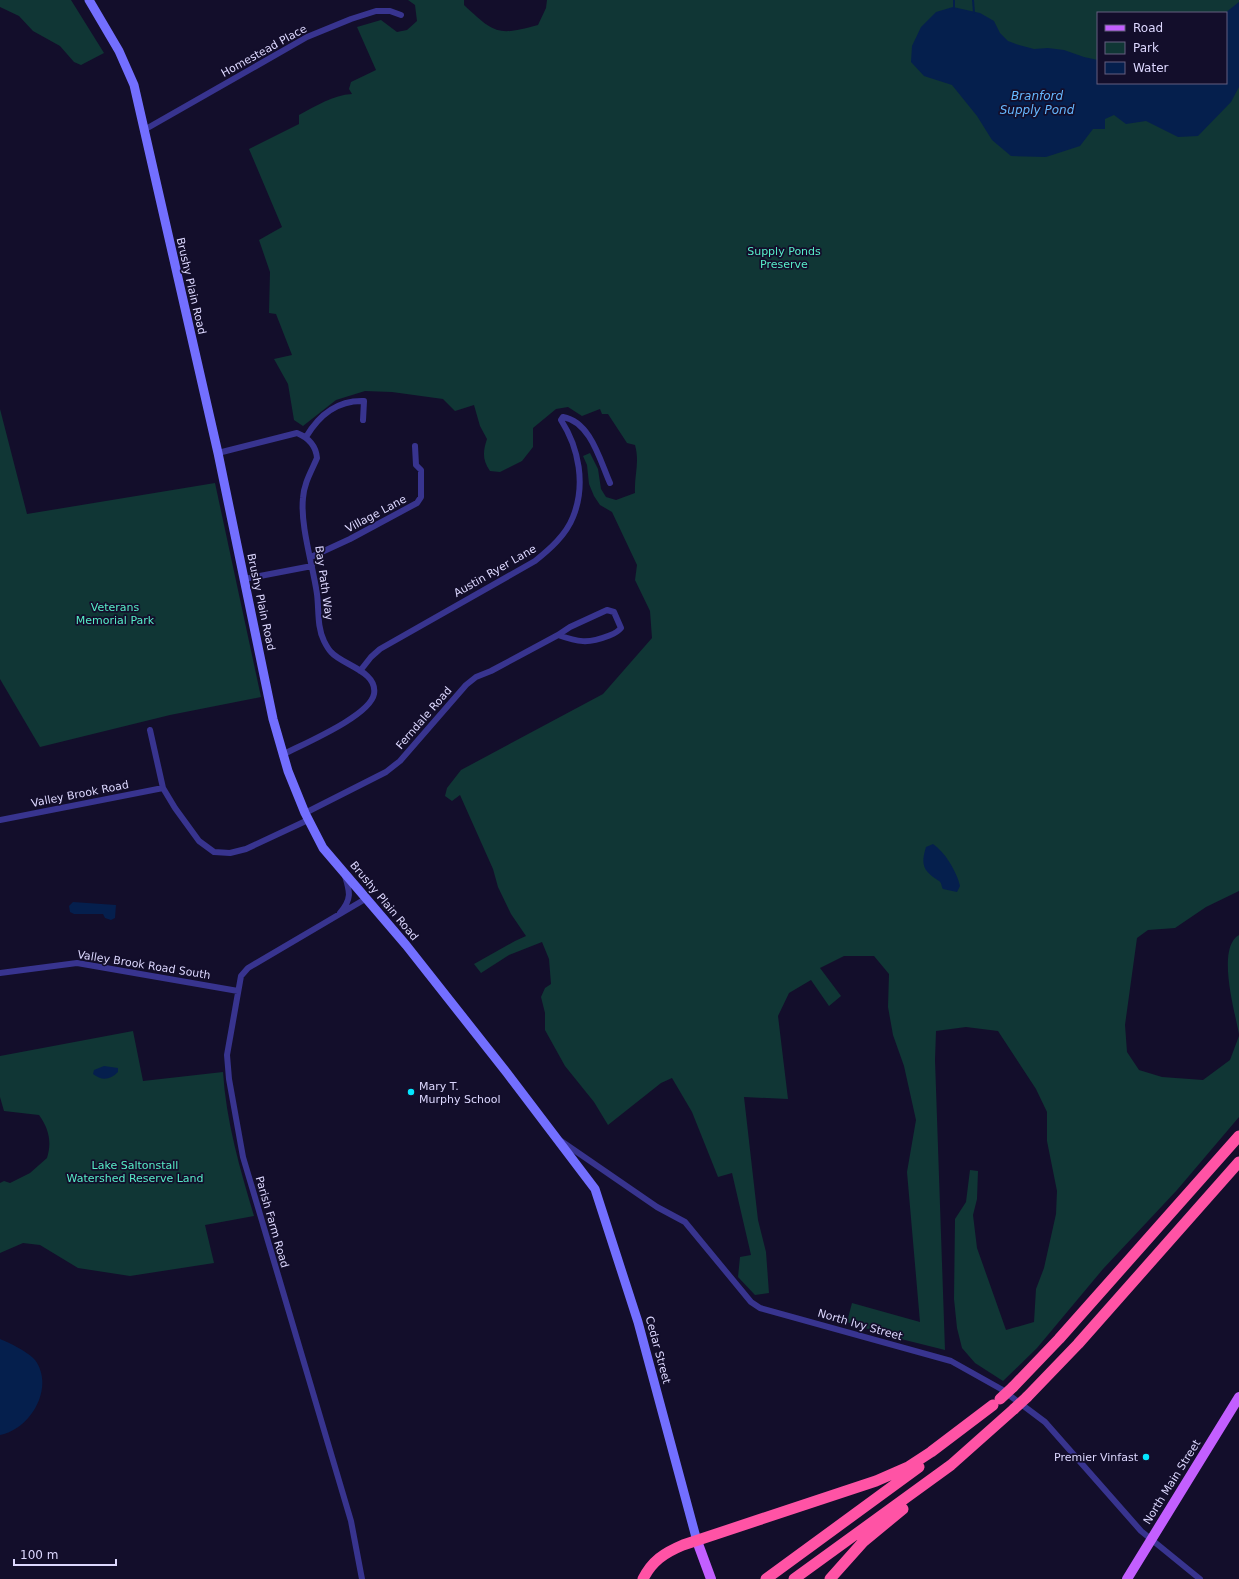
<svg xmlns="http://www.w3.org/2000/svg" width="1239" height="1579" font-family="'DejaVu Sans',sans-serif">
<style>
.green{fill:#103635;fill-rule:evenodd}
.water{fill:#051f4d}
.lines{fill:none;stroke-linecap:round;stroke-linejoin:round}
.stream{stroke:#051f4d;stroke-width:2}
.minor{stroke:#38348f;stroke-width:6}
.secondary{stroke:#736fff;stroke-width:9}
.primary{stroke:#c35fff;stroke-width:10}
.motorway{stroke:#ff53a5;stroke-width:11}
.motorway-bridge{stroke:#ff53a5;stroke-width:11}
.poi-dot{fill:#04e6ff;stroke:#130e2b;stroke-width:1.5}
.labels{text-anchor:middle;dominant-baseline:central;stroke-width:3.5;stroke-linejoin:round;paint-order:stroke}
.street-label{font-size:11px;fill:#ddd8ff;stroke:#130e2b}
.park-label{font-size:11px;fill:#57ecc7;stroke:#130e2b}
.poi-label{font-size:11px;fill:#ddd8ff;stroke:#130e2b;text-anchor:start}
.water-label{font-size:12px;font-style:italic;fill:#66b8ff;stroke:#130e2b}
</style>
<rect width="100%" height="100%" fill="#130e2b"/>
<path class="green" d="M0 0H71L104 53 81 65 74 62 60 46 33 31 19 16 0 7Z
M408 0H464V5C495 34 498 36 538 25L546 8 547 0H1239V891L1206 907 1175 928 1148 930 1137 938 1125 1025 1127 1052 1139 1070 1162 1077 1203 1080 1230 1060 1239 1036V1117L1177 1190 1103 1269 1037 1348 1003 1381 975 1363 962 1348 957 1328 954 1299 955 1219 966 1202 970 1170 978 1171 977 1199 973 1215 977 1248 1006 1330 1034 1322 1036 1289 1044 1268 1056 1214 1057 1191 1047 1141V1112L1036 1089 998 1031 966 1027 936 1031 935 1060 945 1350 889 1336 847 1322 852 1303 920 1322 907 1172 916 1120 904 1066 893 1035 888 1007 889 974 874 956H844L820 968 841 996 829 1006 811 980 789 993 778 1016 788 1099 744 1097 758 1220 766 1252 769 1293 755 1295 738 1277 740 1257 751 1255 732 1173 718 1177 692 1112 672 1078 661 1083 608 1125 594 1102 565 1066 545 1030V1013L541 997 545 988 551 984 549 959 542 942 509 955 481 973 474 964 515 941 526 936 511 914 498 887 493 869 460 795 452 801 445 796 447 788 461 770 603 694 652 638 650 611 635 580 637 565 612 512 600 505 594 496 589 484 587 465 583 456 590 453 598 469 601 489 606 497 616 500 635 493C634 475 640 463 635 445L627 443 608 414H602L600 409 582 416 568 407 556 409 533 428V447L522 461 500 472 490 471C482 460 483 451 487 439L480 426 474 405 455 411 443 399 392 392 365 391 336 400 303 426 294 420 288 384 274 359 292 355 276 314 269 313 270 272 259 240 282 227 249 149 299 124V115C316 106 333 95 352 94L349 89 351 82 376 70 357 27 381 20 397 32 407 30 417 21 415 5ZM1098 13H1226V83H1098Z
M0 409 27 514 215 483 261 697 170 715 40 747 0 679Z
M1239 935V1034C1235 1012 1216 948 1239 935Z
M133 1031 143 1081 223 1072C226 1121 240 1169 254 1216L205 1225 214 1263 130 1276 78 1268 40 1245 23 1243 0 1253V1183L4 1181 10 1183 30 1173 47 1158C52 1142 49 1129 39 1115L4 1111 0 1097V1056Z"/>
<path class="water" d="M1239 2V87L1231 102 1198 136 1178 137 1146 121 1126 124 1114 115 1105 119V129H1093L1080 146 1046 157 1011 156 992 140 977 116 952 85 924 76 911 62 912 46 921 27 936 12 953 7 980 13 994 21 1000 33 1008 41 1019 45 1034 49 1048 48 1064 50 1084 57 1098 60V83H1226L1225 13Z
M933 844C945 852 957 872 960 886L957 892 943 889C941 886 942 883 939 881 924 871 920 866 926 847Z
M73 902 116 905 115 918 111 920 105 918 103 914H74L70 912 69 906Z
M104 1066 118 1068V1072C110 1080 102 1081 93 1074L94 1070Z
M0 1339C8 1342 30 1353 35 1360 55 1387 31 1429 0 1435Z"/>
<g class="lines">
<path class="stream" d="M954 0V8
M973 0 974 13"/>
<path class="minor" d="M144 130 307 37 351 19 376 11H390L401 15
M306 437C319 415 337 400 364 401L363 420
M218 453 297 433C309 438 316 446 317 458 311 472 304 483 303 498 300 525 313 566 317 594 319 610 317 627 324 641 326 645 328 649 331 652 342 665 378 671 374 694 370 716 303 744 282 755
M311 557 350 539 417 503 421 497V470L416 465 415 446
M244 579 312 566
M607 610 614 612 621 628C617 633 613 634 608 636 588 644 578 642 558 635L570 627Z
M360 671 371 657 380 649 535 561C550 549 566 535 573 517 586 485 579 448 561 420L563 417C591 422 600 461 610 483
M150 730 163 788 175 808 199 841 214 852 230 853 246 849 308 820
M305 813 386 772 400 761 466 685 476 677 491 671 558 635
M0 820 163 788
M340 913C352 899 350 892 345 876
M0 973 77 963 238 991
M561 1141 657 1207 685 1222 751 1302 760 1308 951 1361 1001 1389 1045 1422 1141 1531 1200 1579
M362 1579 351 1521 243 1157 229 1079 227 1055 241 976 248 968 367 898"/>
<path class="secondary" d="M89 0 119 51 134 85 218 453 273 719 288 771 305 813 323 848 406 945 507 1073 595 1189 638 1322 697 1541"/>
<path class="primary" d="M697 1541 711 1579
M1127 1579 1239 1397"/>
<path class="motorway" d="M1013 1387 1059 1339 1239 1136
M1027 1397 1078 1344 1239 1162
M643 1579C652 1561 664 1553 683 1545L876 1481 908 1467 931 1452 993 1405
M766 1579 919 1467
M794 1579 951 1465 1014 1409
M830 1579 863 1542 903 1509"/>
<path class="motorway-bridge" d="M1000 1399 1013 1387
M1014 1409 1027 1397"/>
</g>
<g class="poi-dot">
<circle cx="411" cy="1092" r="4"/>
<circle cx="1146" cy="1457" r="4"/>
</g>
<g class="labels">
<g class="street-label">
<text transform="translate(264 51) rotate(-29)">Homestead Place</text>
<text transform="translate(191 286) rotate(77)">Brushy Plain Road</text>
<text transform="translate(376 514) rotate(-28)">Village Lane</text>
<text transform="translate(495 571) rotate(-30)">Austin Ryer Lane</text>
<text transform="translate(324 583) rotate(82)">Bay Path Way</text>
<text transform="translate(261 602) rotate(78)">Brushy Plain Road</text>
<text transform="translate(424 718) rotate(-49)">Ferndale Road</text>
<text transform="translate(80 794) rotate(-11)">Valley Brook Road</text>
<text transform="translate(384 901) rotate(50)">Brushy Plain Road</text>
<text transform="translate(144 965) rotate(9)">Valley Brook Road South</text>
<text transform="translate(272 1222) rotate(74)">Parish Farm Road</text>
<text transform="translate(860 1325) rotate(16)">North Ivy Street</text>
<text transform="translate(658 1350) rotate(75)">Cedar Street</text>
<text transform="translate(1172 1482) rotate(-58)">North Main Street</text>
</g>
<g class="park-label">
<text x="784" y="251">Supply Ponds<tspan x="784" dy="13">Preserve</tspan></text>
<text x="115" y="607">Veterans<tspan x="115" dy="13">Memorial Park</tspan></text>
<text x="135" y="1165">Lake Saltonstall<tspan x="135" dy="13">Watershed Reserve Land</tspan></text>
</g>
<g class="poi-label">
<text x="419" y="1086">Mary T.<tspan x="419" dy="13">Murphy School</tspan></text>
<text x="1138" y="1457" text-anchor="end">Premier Vinfast</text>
</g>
<g class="water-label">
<text x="1037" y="96">Branford<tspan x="1037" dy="14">Supply Pond</tspan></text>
</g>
</g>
<rect x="1097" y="12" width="130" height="72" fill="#130e2b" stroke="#645f80"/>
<rect x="1105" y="25" width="20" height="6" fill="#c35fff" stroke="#645f80"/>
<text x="1133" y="32" font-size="12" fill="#ddd8ff">Road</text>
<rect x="1105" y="42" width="20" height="12" fill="#103635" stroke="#645f80"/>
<text x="1133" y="52" font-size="12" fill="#ddd8ff">Park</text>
<rect x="1105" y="62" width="20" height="12" fill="#051f4d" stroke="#645f80"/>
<text x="1133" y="72" font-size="12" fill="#ddd8ff">Water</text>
<path d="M14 1559v6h102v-6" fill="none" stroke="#ddd8ff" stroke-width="2"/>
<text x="20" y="1559" font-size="12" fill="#ddd8ff" stroke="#130e2b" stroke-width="3" paint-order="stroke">100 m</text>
</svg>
